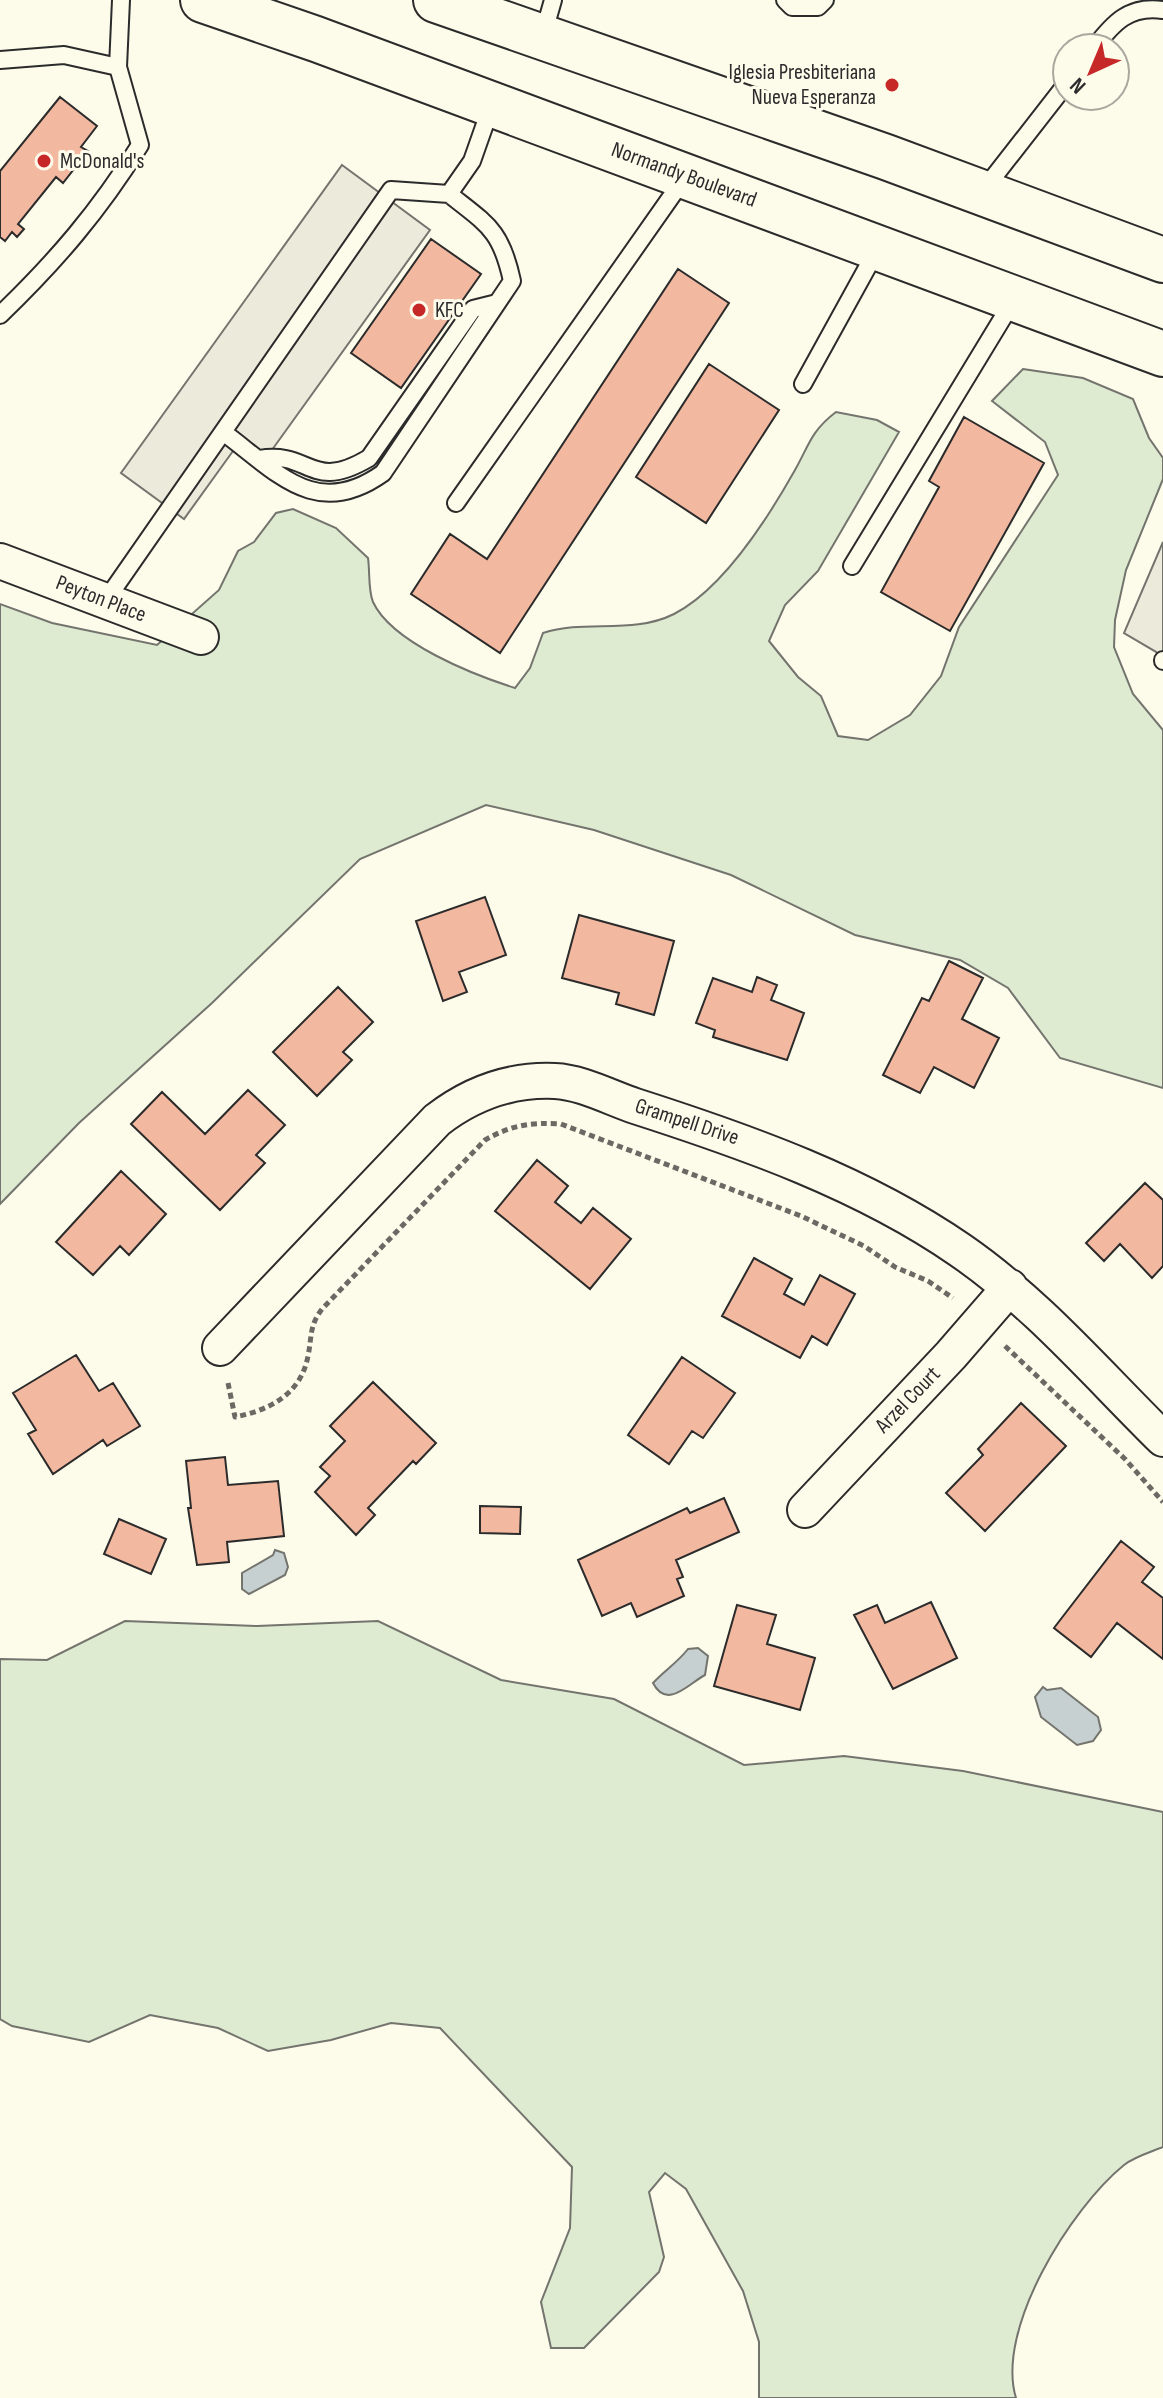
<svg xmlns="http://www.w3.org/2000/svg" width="1163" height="2398" font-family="'Sofia Sans Condensed',sans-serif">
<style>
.green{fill:#deebd1;stroke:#74746e;stroke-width:2}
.parking{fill:#eceadb;stroke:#74746e;stroke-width:2}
.water{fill:#c7d0d0;stroke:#74746e;stroke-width:2}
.building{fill:#f2b8a0;stroke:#2b2b2b;stroke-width:2}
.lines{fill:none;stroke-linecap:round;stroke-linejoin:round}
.lane-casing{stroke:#2b2b2b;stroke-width:20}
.street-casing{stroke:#2b2b2b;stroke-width:38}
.primary-casing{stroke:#2b2b2b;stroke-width:48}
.path{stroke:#6a6964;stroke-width:5;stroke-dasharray:6 4;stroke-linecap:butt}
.lane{stroke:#fdfbea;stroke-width:16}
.street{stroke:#fdfbea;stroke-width:34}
.primary{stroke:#fdfbea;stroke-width:44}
.poi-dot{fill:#c62828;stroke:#fdfbea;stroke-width:3}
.labels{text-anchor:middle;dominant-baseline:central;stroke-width:6;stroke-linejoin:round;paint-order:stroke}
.poi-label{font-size:22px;fill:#2b2b2b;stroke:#fdfbea;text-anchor:start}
.street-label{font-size:22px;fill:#2b2b2b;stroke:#fdfbea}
</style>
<rect width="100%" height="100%" fill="#fdfbea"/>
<path class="green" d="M1023 369 1083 378 1133 399 1149 438 1163 458V479L1126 570 1115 620 1114 647 1133 694 1163 730V1088L1060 1058 1008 988 960 960 855 935 731 875 594 830 486 805 360 859 212 1003 79 1123 0 1204V604L52 623 157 645 219 590 238 551 254 542 276 513 293 509 336 528 368 558C370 571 368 590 373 602 392 643 474 675 515 688L530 668 543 633C586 619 632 635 674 614 723 589 768 518 795 470 809 445 811 431 836 412L877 420 899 432 818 571 785 605 769 641 798 677 821 696 838 736 868 740 910 715 941 676 959 627 1058 475 1045 442 992 401Z
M125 1621 257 1626 378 1621 501 1680 614 1699 744 1765 844 1756 963 1771 1163 1812V2147C1151 2152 1134 2157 1124 2165 1071 2208 995 2329 1016 2398H759V2342L743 2291 686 2189 665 2173 649 2192 664 2257 659 2272 584 2348H551L541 2302 570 2228 572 2167 440 2028 391 2023 331 2040 268 2051 218 2028 150 2015 89 2042 12 2026 0 2019V1659L47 1660Z"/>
<path class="parking" d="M342 165 430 230 259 468 233 451 184 519 121 473Z
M1163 542V656L1124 633Z"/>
<path class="water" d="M275 1550 284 1553 288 1567 285 1575 249 1594 242 1589V1573L273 1555Z
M698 1648 708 1656 705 1675C688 1684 667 1710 653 1683 665 1670 677 1663 688 1649Z
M1043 1687 1047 1690 1061 1688 1098 1717 1101 1730 1093 1741 1077 1745 1041 1717 1035 1697Z"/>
<path class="building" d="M60 97 97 126 81 147 88 151 63 183 56 177 18 224 24 229 17 237 12 232 5 241 0 237V171Z
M431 239 481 274 401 388 351 353Z
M678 269 729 303 500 653 411 594 450 534 487 559Z
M709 364 779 410 706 523 636 477Z
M964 417 1044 463 950 631 881 592 939 487 929 481Z
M485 897 506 955 459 972 467 992 443 1001 416 921Z
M579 915 674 941 654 1015 616 1004 619 993 562 978Z
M949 961 983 978 962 1019 999 1038 974 1088 934 1067 920 1093 883 1075 922 998 929 1001Z
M757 977 777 985 771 1000 804 1013 787 1060 713 1037 715 1030 696 1023 713 978 752 992Z
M338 987 373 1022 343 1052 352 1060 317 1096 273 1052Z
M248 1090 285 1125 256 1155 265 1163 220 1210 131 1124 162 1092 205 1134Z
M537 1160 568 1186 555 1202 581 1223 593 1208 631 1239 590 1289 495 1211Z
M121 1171 166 1214 129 1255 120 1246 93 1275 56 1242Z
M1145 1183 1163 1200V1266L1152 1278 1120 1244 1104 1261 1086 1243Z
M754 1258 792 1279 784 1294 804 1305 820 1275 855 1294 827 1345 812 1336 800 1358 722 1316Z
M76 1355 99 1391 113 1383 140 1426 107 1446 103 1440 53 1474 28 1434 36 1430 13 1393Z
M682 1357 735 1393 703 1438 692 1431 669 1464 628 1435Z
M373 1382 436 1443 416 1464 413 1461 368 1508 375 1515 356 1535 315 1492 330 1476 320 1467 345 1441 330 1426Z
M1021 1403 1066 1446 985 1531 946 1493 983 1455 978 1449Z
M225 1457 228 1485 278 1481 284 1536 227 1542 229 1562 197 1565 188 1508H191L186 1461Z
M724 1498 739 1532 676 1560 683 1577 677 1579 684 1596 637 1617 631 1603 602 1616 578 1560 687 1508 690 1513Z
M480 1506 521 1507 520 1534 480 1533Z
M119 1519 166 1539 151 1574 104 1554Z
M1121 1541 1154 1567 1142 1582 1163 1598V1659L1117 1623 1091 1657 1054 1628Z
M931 1602 957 1658 893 1689 854 1615 877 1605 885 1623Z
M737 1605 776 1615 767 1644 815 1658 800 1710 714 1686Z"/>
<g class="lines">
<g class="lane-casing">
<path id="lane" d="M785 0 792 7H818L825 0
M543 35 553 0
M1094 48C1113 23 1129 5 1163 10
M0 60 64 55 118 67
M982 192 1067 83
M0 315C56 261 99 211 140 145L118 67 121 0
M803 384 878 248
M223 432C277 472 316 521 383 473L512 281C501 230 488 225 449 194
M259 459C311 450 310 493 369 458L473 309 497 303
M456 503 685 177
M852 566 1013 301
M106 600 391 190 449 194 472 161 491 107
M1163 660V661"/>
</g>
<g class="street-casing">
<path id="street" d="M0 561 201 637
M220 1348 437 1120C472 1093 511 1079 555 1081 581 1082 611 1098 635 1106 747 1142 863 1183 960 1250 1037 1303 1097 1374 1163 1439
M805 1510 951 1355 1010 1287"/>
</g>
<g class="primary-casing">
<path id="primary" d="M203 0 316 39 1163 354
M436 0 886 157 1163 260"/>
</g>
<path class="path" d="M1005 1346 1125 1459 1163 1502
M228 1383 235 1417C270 1410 301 1394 308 1356 312 1337 309 1326 322 1309L485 1140C511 1125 532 1122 561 1124L801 1216 864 1246 895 1267 928 1281 953 1298"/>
<use href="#lane" class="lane"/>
<use href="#street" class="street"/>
<use href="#primary" class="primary"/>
</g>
<g class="poi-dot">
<circle cx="892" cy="85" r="8"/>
<circle cx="44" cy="161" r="8"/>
<circle cx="419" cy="310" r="8"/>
</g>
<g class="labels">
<g class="poi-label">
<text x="876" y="72" text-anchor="end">Iglesia Presbiteriana<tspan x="876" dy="25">Nueva Esperanza</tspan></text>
<text x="60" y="161">McDonald's</text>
<text x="435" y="310">KFC</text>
</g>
<g class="street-label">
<text transform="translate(684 175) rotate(20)">Normandy Boulevard</text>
<text transform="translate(101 599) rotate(21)">Peyton Place</text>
<text transform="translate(687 1122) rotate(18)">Grampell Drive</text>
<text transform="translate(908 1400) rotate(-46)">Arzel Court</text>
</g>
</g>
<g transform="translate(1091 72) rotate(224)"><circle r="38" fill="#fdfbea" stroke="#a9a89e" stroke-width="2"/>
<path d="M0-6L14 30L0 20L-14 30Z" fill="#c62828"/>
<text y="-12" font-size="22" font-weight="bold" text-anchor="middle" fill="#2b2b2b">N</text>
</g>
</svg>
